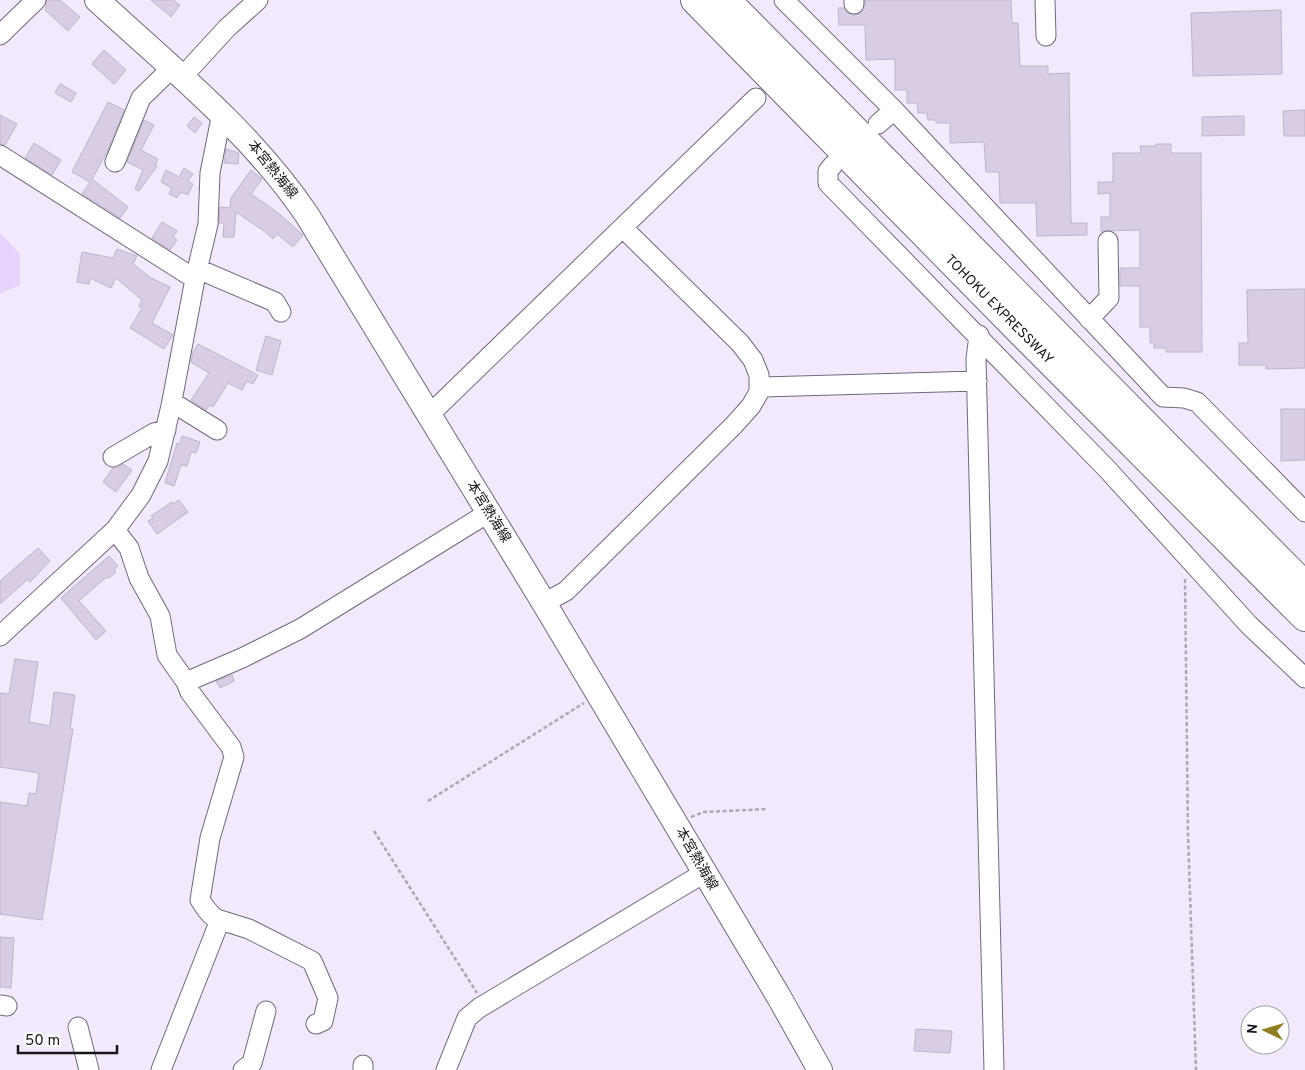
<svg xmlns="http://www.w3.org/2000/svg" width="1305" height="1070" font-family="Overpass,'Noto Sans JP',sans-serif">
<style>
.green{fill:#e6d2fb}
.building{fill:#d9cde5;stroke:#bfb4cb}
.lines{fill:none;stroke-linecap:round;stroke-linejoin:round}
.minor-casing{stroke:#72687d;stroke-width:21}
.major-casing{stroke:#72687d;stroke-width:26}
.highway-casing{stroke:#72687d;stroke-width:30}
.path{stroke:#aea6b6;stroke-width:2.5;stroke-dasharray:4 2.5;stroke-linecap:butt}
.minor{stroke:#fff;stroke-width:19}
.major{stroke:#fff;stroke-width:24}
.highway{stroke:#fff;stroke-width:28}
.labels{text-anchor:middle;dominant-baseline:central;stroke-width:4.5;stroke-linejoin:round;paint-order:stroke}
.street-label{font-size:14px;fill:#18141c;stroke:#fff}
</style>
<rect width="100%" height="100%" fill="#f2e9fc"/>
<path class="green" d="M0 233 20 254V285L0 294Z"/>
<path class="building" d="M47 0H60L80 17 68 31 45 10Z
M151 0H173L180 5 171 17Z
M865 0H1011L1012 23H1018L1020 66H1048V74L1069 73 1071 223H1087V235L1037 236 1036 203H1000L999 172H986L984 142 950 143V123H936V120H928L927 113H918L917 103H907V90H895V59L866 60 865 25H839L838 8H844L848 13 854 15 859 14 865 8Z
M1281 10 1282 74 1193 76 1191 13Z
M104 50 126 70 114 84 92 64Z
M60 84 76 93 71 102 55 93Z
M108 102 124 110 107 152 92 179 128 207 120 218 82 194 90 182 72 172Z
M1305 110V136H1284L1283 111Z
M0 115 17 124 5 145 0 144Z
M1244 116V135L1202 136V117Z
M194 117 202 123 195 133 187 126Z
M144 120 154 125 141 150 158 159 155 165 157 166 139 191 135 189 143 170 127 162Z
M34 143 61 160 52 175 25 158Z
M1156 144H1171V153H1201L1202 352H1166V348H1154V343H1150V327H1140V286H1120V268H1140V230L1101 231V217H1110V193L1098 194V182H1113V153H1141L1140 146H1156Z
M226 149 239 153 238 164 224 163Z
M184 168 193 174 188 181 193 184 188 195 181 192 177 198 169 194 172 188 161 182 166 170 179 177Z
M251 170 262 179 251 194 277 212 303 235 293 247 277 234 273 239 264 231 236 212 234 237H223L224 223H219L220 207 230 208 231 198Z
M162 222 177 231 173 237 177 240 170 250 152 238Z
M117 249 137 256 133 264 151 278 170 287 152 323 173 335 164 349 130 328 142 308 139 306 142 300 116 278 111 288 90 278 89 284 77 282 82 252 113 258Z
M1305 289V368L1266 369V365H1239V343H1248L1247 290Z
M266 336 281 341 272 375 256 370Z
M198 344 258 375 253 384 247 381 242 390 228 383 213 407 210 405 206 410 191 400 209 373 191 362 193 352Z
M1281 409H1305V460L1281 461Z
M182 436 200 442 196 453 191 452 187 466 181 465 174 486 165 483 177 443 180 444Z
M123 464 132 470 116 492 103 482 113 468Z
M179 500 188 512 157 534 148 521 153 518 151 516 172 502 173 504Z
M38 548 50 561 30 582 28 579 0 604V581Z
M109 556 118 566 114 570 116 572 109 578 107 577 104 579 79 601 106 631 96 640 61 598Z
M15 659 38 662 29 722 50 726 54 692 75 695 70 729H73L42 920 0 914V802L27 806 29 793 36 794 39 773 0 767V693L9 694Z
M232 675 234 681 220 688 216 681Z
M0 937 14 938 11 988 0 987Z
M916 1029 952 1031 950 1053 914 1051Z"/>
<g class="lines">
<g class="minor-casing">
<path id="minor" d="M784 0 894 110 1163 397 1184 398 1197 402 1305 512
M854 0V4
M1045 0 1046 36
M0 35 36 0
M183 76 227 28 258 0
M878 124 894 110
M0 155 195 279
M115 162 141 98 173 67
M833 165 828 171V183L1107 469 1249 625 1305 678
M198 269 275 302 281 312
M1089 319 1109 298 1108 241
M979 335 976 359 994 1070
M760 387 977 381
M172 402 217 430
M429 415 756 98
M113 457 154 433 166 430
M115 530 129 548 139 578 160 616 167 655 186 682 242 658 300 629 488 513
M544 603 566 591 734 425 751 406 759 392V375L753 360 740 343 623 228
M0 636 115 530 141 495 158 461 171 406 195 279 208 224 210 173 222 113
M220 920 249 929 312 961 328 998 323 1021 316 1024
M0 1005 7 1006
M78 1027 89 1070
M363 1065V1070
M161 1070 220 920C211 918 205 907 200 900L210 838 234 757 231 747 190 692 186 682
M243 1070 252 1063 266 1011
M446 1070 467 1018 479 1008 704 873"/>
</g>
<g class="major-casing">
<path id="major" d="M97 0C172 69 250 131 307 215L544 603 779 997 820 1070"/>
</g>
<g class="highway-casing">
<g id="highway">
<path id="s1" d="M695 0 1015 326 1305 617"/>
<path d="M726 0 1305 586"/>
</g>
</g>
<path class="path" d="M1185 579 1188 835 1196 1070
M428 801 584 703
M691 817 704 812 768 809
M374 831 477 993"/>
<use href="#minor" class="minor"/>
<use href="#major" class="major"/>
<use href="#highway" class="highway"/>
</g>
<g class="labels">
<g class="street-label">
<text transform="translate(272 170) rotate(51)">本宮熱海線</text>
<text stroke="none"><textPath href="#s1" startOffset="434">TOHOKU EXPRESSWAY</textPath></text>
<text transform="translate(488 512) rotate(58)">本宮熱海線</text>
<text transform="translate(696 859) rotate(60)">本宮熱海線</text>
</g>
</g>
<g transform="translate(1265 1030) rotate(275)"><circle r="24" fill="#ffffff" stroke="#a3a1a4"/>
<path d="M0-4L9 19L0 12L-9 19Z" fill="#907e25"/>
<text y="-8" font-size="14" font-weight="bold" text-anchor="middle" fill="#18141c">N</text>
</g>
<path d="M18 1045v8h99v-8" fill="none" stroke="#18141c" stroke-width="2.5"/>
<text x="25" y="1045" font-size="15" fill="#18141c" stroke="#ffffff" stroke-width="4" paint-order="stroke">50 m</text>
</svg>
